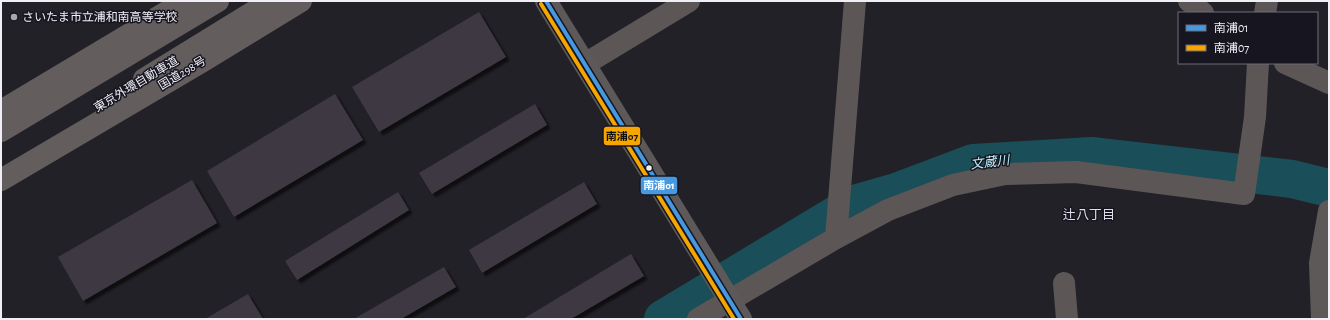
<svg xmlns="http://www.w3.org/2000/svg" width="1330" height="320" font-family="'Alegreya Sans','Noto Sans JP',sans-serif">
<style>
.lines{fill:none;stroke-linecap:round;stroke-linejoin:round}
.river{stroke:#1a4e59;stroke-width:38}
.building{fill:#3e3942;filter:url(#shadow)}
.street{stroke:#5c5756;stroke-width:22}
.secondary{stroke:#5e5959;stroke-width:22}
.highway{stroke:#635d5e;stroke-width:22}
.bus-1-casing{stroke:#171620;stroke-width:7}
.bus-2-casing{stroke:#171620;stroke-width:7}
.bus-1{stroke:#4699e1;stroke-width:4}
.bus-2{stroke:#f7a600;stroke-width:4}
.poi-dot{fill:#a8a7ae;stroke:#171620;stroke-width:1.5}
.bus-dot{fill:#f0eff6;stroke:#171620;stroke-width:1.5}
.labels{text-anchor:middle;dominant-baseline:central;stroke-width:3;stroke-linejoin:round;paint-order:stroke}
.poi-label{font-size:12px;fill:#f0eff6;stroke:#171620;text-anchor:start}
.street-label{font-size:12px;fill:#f0eff6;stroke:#171620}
.water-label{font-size:13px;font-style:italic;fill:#baecf9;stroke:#171620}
.neighbourhood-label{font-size:13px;fill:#dfddeb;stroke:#171620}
.line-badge{stroke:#171620;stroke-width:1.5}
.badge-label{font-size:11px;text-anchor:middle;font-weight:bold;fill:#fff}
.pale-badge-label{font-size:11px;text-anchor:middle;font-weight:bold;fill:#111}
</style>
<defs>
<filter id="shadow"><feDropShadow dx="3.5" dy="3.5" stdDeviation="1" flood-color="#0009"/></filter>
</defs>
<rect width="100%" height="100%" fill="#222127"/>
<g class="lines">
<path class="river" d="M663 319 854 204 896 192 973 163 1091 156 1292 179 1329 188"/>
</g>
<path class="building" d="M479 12 506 57 379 132 352 87Z
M335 94 363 140 234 217 207 171Z
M535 104 547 125 432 194 419 173Z
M192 180 217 223 83 301 58 257Z
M584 182 597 204 482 273 469 250Z
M398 192 409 210 297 280 285 261Z
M631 254 644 276 571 319H523Z
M444 267 456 287 401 319H354Z
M248 294 263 319H205Z"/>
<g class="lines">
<path class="street" d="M1189 1 1203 13
M1265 13 1267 1
M1285 63 1329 83
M585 64 689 1
M836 238 855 1
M1064 283 1067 319
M698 319 836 238 888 210 953 185 1005 174 1076 172 1244 194 1255 117 1258 63"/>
<path class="secondary" d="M546 1 741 319
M1322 319 1320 263 1329 211"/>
<path class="highway" d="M144 79 271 1
M1 111 185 1
M1 131 218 1
M1 180 203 61 301 1"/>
<g class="bus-1-casing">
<path id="bus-1" d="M546 1 741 319"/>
</g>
<g class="bus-2-casing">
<path id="bus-2" d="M541 4 734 319"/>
</g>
<use href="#bus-1" class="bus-1"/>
<use href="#bus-2" class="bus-2"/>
</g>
<circle class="poi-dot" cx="14" cy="17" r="4"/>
<circle class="bus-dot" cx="649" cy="168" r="3.5"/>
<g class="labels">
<g class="poi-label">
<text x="22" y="17">さいたま市立浦和南高等学校</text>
</g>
<g class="street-label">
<text transform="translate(182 73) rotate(-31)">国道298号</text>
<text transform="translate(136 84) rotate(-31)">東京外環自動車道</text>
</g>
<g class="water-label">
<text transform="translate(990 163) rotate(-7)">文蔵川</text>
</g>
<g class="neighbourhood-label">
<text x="1089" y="215">辻八丁目</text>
</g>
</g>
<g class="line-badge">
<rect x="603" y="126" width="38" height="20" rx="4" fill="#f7a600"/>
<rect x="640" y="176" width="38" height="19" rx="4" fill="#4699e1"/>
</g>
<g class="badge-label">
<text x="659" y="189">南浦01</text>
</g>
<g class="pale-badge-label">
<text x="622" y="140">南浦07</text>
</g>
<rect width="1330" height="320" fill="none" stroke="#f0eff6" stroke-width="4"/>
<rect x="1178" y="12" width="140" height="52" fill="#171620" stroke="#6e6d76"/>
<rect x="1186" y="25" width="20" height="6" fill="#4699e1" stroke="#6e6d76"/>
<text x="1214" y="32" font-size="12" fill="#f0eff6">南浦01</text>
<rect x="1186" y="45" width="20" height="6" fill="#f7a600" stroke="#6e6d76"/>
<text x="1214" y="52" font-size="12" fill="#f0eff6">南浦07</text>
</svg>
